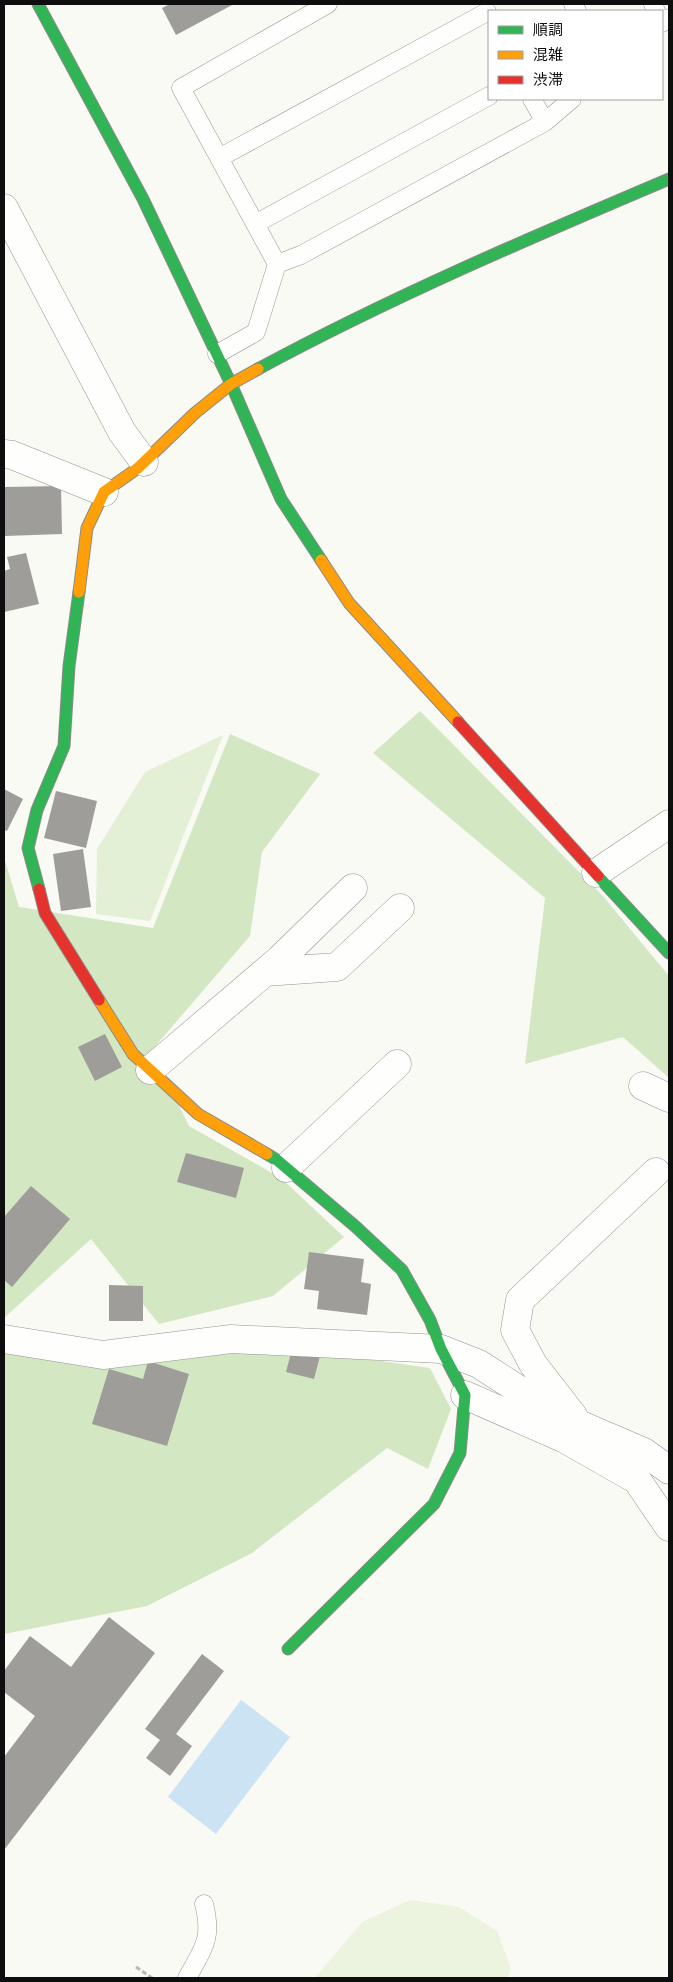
<svg xmlns="http://www.w3.org/2000/svg" width="673" height="1982" font-family="'Libre Baskerville','Noto Sans JP',serif">
<style>
.green{fill:#e3f0d5}
.forest{fill:#d3e7c3}
.pitch{fill:#ecf4df}
.water{fill:#cbe3f3}
.building{fill:#9e9d99}
.lines{fill:none;stroke-linecap:round;stroke-linejoin:round}
.lane-casing{stroke:#949492;stroke-width:19}
.street-casing{stroke:#949492;stroke-width:29}
.fast-casing{stroke:#8b8b88;stroke-width:13}
.slow-casing{stroke:#8b8b88;stroke-width:13}
.jam-casing{stroke:#8b8b88;stroke-width:13}
.path{stroke:#b8b8b7;stroke-width:3;stroke-dasharray:5 2.5;stroke-linecap:butt}
.lane{stroke:#fefefd;stroke-width:18}
.street{stroke:#fefefd;stroke-width:28}
.fast{stroke:#30b455;stroke-width:11}
.slow{stroke:#ff9f0a;stroke-width:11}
.jam{stroke:#e5322d;stroke-width:11}
</style>
<rect width="100%" height="100%" fill="#fafaf4"/>
<path class="green" d="M223 735 150 921 96 914 97 849 145 772Z"/>
<path class="forest" d="M420 711 603 896 669 976V1078L623 1037 525 1064 545 898 373 753Z
M230 734 320 774 262 852 250 936 152 1050 189 1126 281 1178 344 1237 273 1296 159 1324 91 1239 4 1318V857L19 907 153 928Z
M4 1351 238 1352 360 1358 430 1368 451 1409 428 1469 387 1448 252 1553 147 1606 4 1634Z"/>
<path class="pitch" d="M410 1900 459 1907 497 1931 511 1968 508 1978H315L362 1922Z"/>
<path class="water" d="M241 1700 290 1737 216 1834 168 1797Z"/>
<path class="building" d="M170 4H234L176 35 162 8Z
M61 486 62 534 5 536 4 487Z
M26 553 39 604 4 612V571L10 569 7 557Z
M4 789 23 799 7 831 4 830Z
M56 791 97 801 86 848 44 838Z
M83 849 91 907 61 911 53 854Z
M105 1034 122 1067 95 1081 78 1047Z
M186 1153 244 1168 236 1198 177 1182Z
M31 1186 70 1219 12 1287 4 1280V1217Z
M309 1252 364 1259 361 1282 371 1284 367 1315 317 1309 319 1291 304 1289Z
M109 1285 143 1286V1321H109Z
M293 1345 321 1352 314 1379 286 1372Z
M148 1361 189 1374 167 1446 92 1424 109 1369 143 1379Z
M109 1617 155 1653 4 1850V1757L35 1716 4 1692V1671L30 1636 71 1667Z
M202 1654 224 1671 176 1734 192 1746 170 1776 146 1758 160 1740 145 1729Z"/>
<g class="lines">
<g class="lane-casing">
<path id="lane" d="M573 4 577 11
M653 4 656 11
M662 23 669 18
M532 99 545 122
M219 158 487 12
M255 224 489 96
M277 264 301 255 545 122 572 99
M217 354 256 332 277 264 181 88 328 4
M187 1978C203 1949 213 1939 204 1904"/>
</g>
<g class="street-casing">
<path id="street" d="M4 208 122 432 144 462
M4 454 12 455 104 492
M596 873 669 824
M265 972 337 967 400 908
M150 1070 279 960 353 888
M643 1086 669 1098
M286 1168 397 1064
M4 1339 103 1355 231 1339 441 1349 479 1364 558 1415 644 1452 669 1470
M465 1395 565 1439 637 1480 669 1527
M574 1417 533 1364 515 1330 520 1300 656 1172"/>
</g>
<g class="fast-casing">
<path id="fast" d="M38 4 143 199 231 384 281 499 321 560
M258 369C391 297 530 238 669 179
M598 876 669 953
M39 889 28 848 37 810 64 746 69 666 79 592
M267 1154 277 1160 356 1227 402 1270 430 1320 441 1349 465 1395 460 1453 434 1504 288 1649"/>
</g>
<g class="slow-casing">
<path id="slow" d="M321 560 349 603 458 722
M79 592 87 528 104 492 138 468 195 413 231 384 258 369
M99 1000 133 1054 198 1114 267 1154"/>
</g>
<g class="jam-casing">
<path id="jam" d="M458 722 598 876
M39 889 45 913 99 1000"/>
</g>
<path class="path" d="M136 1967 152 1978"/>
<use href="#lane" class="lane"/>
<use href="#street" class="street"/>
<use href="#fast" class="fast"/>
<use href="#slow" class="slow"/>
<use href="#jam" class="jam"/>
</g>
<rect width="673" height="1982" fill="none" stroke="#0e0e0e" stroke-width="10"/>
<rect x="488" y="10" width="175" height="90" fill="#ffffff" stroke="#9f9f9f"/>
<rect x="498" y="26" width="25" height="8" fill="#30b455" stroke="#9f9f9f"/>
<text x="533" y="35" font-size="15" fill="#0e0e0e">順調</text>
<rect x="498" y="51" width="25" height="8" fill="#ff9f0a" stroke="#9f9f9f"/>
<text x="533" y="60" font-size="15" fill="#0e0e0e">混雑</text>
<rect x="498" y="76" width="25" height="8" fill="#e5322d" stroke="#9f9f9f"/>
<text x="533" y="85" font-size="15" fill="#0e0e0e">渋滞</text>
</svg>
